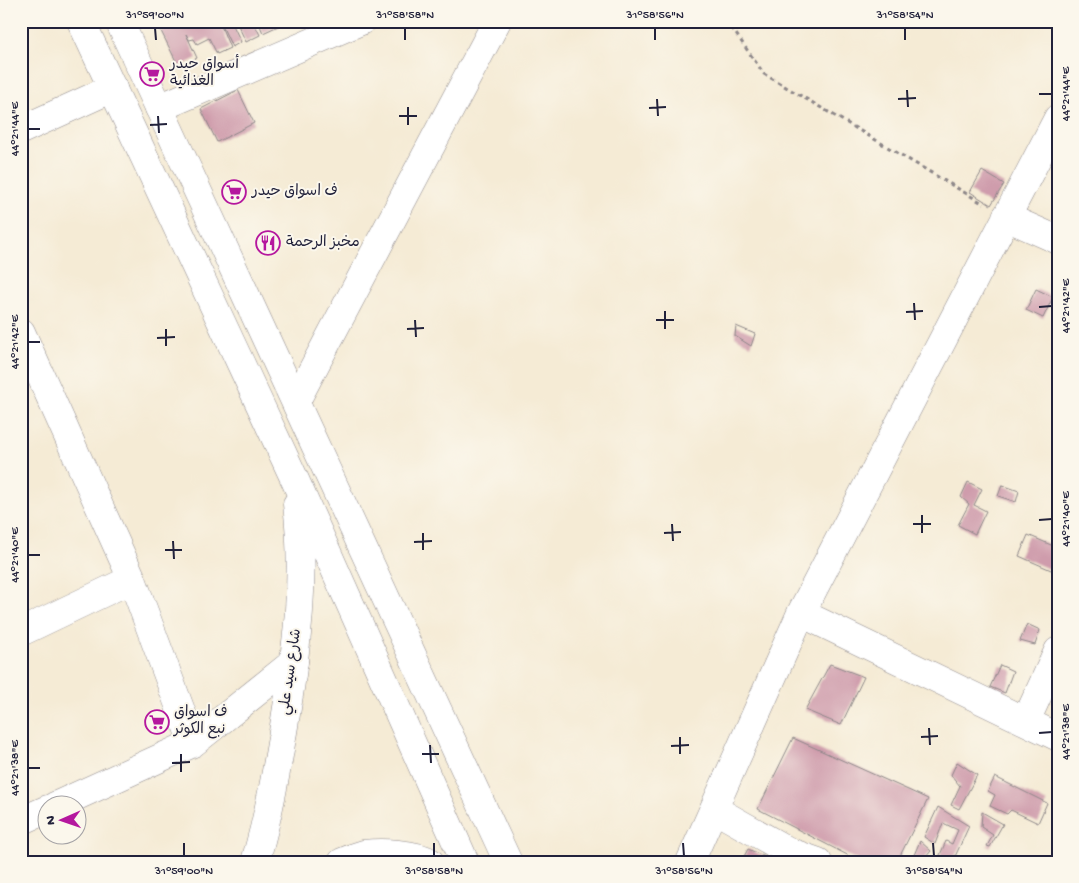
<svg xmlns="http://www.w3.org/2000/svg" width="1079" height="883" font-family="'Gochi Hand','Playpen Sans Arabic',sans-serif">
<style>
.building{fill:#cf9cac}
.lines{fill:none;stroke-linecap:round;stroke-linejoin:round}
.minor-casing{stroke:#8c8688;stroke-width:29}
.tertiary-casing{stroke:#8c8688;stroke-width:29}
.path{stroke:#8c8688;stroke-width:3;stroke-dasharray:4 4;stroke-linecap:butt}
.minor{stroke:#fff;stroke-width:28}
.tertiary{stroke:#fff;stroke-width:28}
.ticks{fill:none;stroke:#22223b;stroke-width:2}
.labels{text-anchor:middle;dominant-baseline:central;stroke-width:4;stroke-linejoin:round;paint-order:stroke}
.poi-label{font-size:15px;fill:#22223b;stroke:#fbf7ec;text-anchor:start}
.street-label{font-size:15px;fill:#22223b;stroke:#fbf7ec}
.neatline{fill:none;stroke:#22223b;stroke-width:2}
.ticks-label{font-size:12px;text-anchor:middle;fill:#22223b}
</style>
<rect width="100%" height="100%" fill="#fbf7ec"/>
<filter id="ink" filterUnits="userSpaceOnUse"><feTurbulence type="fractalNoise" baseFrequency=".02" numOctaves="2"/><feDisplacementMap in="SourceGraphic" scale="10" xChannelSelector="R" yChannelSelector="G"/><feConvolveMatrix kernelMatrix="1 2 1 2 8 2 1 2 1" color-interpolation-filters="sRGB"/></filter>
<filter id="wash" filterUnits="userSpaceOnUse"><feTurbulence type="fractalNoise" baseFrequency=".0096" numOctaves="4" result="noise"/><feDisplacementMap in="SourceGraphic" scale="20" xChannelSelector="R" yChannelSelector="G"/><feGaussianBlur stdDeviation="1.12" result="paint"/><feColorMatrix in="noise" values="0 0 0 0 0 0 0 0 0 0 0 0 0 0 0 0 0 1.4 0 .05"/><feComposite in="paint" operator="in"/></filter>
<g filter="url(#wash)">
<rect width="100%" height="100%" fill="#f5ebd5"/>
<g id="blocks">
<path class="building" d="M156 21H202L204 25 212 21H219L230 48 217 54 209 38 197 44 194 39 189 40 186 34 197 58 179 67Z
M220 21H231L241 42 232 47Z
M236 21H253L260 35 246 42Z
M258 21H289L263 33Z
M238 90 254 123 217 142 201 109Z
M982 171 1004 184 991 205 970 192Z
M1036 289 1053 297 1043 318 1026 310Z
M736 326 755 334 751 346 735 336Z
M968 482 982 489 974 505 986 511 975 534 958 525 969 504 961 497Z
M1002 485 1019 491 1016 502 998 496Z
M1028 535 1058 548V573L1019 556Z
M1027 624 1040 630 1035 645 1020 641Z
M830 664 864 677 841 725 805 710Z
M1000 665 1013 671 1005 693 990 687Z
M793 738 928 799 897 862H861L758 809Z
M957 762 977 775 959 809 951 805 960 786 951 775Z
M995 777 1047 803 1038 823 1011 810 1007 814 990 806 995 795 988 791Z
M938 807 969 826 953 861 948 859 943 862H937L946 841 952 844 958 830 943 823 935 844 924 837Z
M982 812 1003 824 990 847 987 846 993 835 981 827Z
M920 841 931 851 925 858 933 859 932 862H911Z
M748 849 776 862H741Z"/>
</g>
</g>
<g filter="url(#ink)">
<use href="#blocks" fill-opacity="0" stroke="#8c8688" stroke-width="1"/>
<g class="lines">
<g class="minor-casing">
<path id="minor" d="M159 108 361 21
M21 130 113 88
M1006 217 1058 240
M21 332 132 579 193 743
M296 401 497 21
M801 613 1058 737
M21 632 132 579
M1026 721 1058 651
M55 806 193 743 294 662
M714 809 790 852 818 862
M21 821 48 809
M690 862 801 613 1058 118"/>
</g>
<g class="tertiary-casing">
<path id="tertiary" d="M81 21 295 480 465 862
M119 21 508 862
M255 862C269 815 277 768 285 720 297 648 306 577 297 504
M342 862C349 859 357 856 364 854 381 852 415 853 430 862"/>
</g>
<path class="path" d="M727 21 764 74 984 204"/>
<use href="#minor" class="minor"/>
<use href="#tertiary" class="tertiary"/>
</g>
</g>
<path class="ticks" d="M155 28 156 40M405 28V40M655 28V40M905 28V40M907 90 908 107M1039 94H1052M657 99 658 116M898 99 916 98M408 107V125M649 108 666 107M158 116 159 133M399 116H417M150 125 167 124M28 129H40M914 303 915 320M1039 307 1052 306M665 311V329M906 312 923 311M415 320 416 337M656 320H674M166 329V346M407 329 424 328M157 338 175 337M28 342H40M922 515V533M1039 520 1052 519M672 524 673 541M913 524H931M423 533V550M664 533 681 532M173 541 174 559M414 542 432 541M165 550H182M28 555H40M929 728 930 745M1039 733 1052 732M680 737V754M921 737 938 736M430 745 431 763M671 746 689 745M181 754V772M422 754H439M172 763 190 762M28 768H40M184 843V856M434 843V856M683 843 684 856M933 843 934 856"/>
<defs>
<g id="supermarket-ring" transform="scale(1.25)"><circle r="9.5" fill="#fbf7ec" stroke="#b5179e" stroke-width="1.5"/><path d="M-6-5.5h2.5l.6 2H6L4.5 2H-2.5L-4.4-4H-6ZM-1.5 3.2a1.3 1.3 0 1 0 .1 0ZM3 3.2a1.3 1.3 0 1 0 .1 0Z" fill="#b5179e"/></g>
<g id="restaurant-ring" transform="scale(1.25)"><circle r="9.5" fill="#fbf7ec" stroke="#b5179e" stroke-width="1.5"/><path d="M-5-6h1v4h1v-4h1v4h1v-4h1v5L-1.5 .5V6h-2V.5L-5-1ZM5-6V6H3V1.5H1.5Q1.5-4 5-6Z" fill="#b5179e"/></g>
</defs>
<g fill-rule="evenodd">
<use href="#supermarket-ring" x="152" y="74"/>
<use href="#supermarket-ring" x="234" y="192"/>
<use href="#restaurant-ring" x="268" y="243"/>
<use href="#supermarket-ring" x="157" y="722"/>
</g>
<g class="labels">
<g class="poi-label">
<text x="170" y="65">أسواق حيدر<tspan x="170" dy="17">الغذائية</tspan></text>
<text x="252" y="192">ف اسواق حيدر</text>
<text x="286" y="243">مخبز الرحمة</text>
<text x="174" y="713">ف اسواق<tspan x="174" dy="17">نبع الكوثر</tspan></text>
</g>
<g class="street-label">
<text transform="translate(291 672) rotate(-82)">شارع سيد علي</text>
</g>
</g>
<rect width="1079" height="883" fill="none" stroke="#fbf7ec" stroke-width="55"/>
<g transform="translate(62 820) rotate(268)"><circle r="24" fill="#fbf7ec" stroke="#a4a2a5"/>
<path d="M0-4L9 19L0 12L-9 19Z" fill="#b5179e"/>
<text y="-8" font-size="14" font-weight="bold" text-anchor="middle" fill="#22223b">N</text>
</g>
<rect x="28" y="28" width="1024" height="828" class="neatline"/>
<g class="ticks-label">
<text x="155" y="18">31°59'00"N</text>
<text x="405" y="18">31°58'58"N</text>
<text x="655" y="18">31°58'56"N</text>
<text x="905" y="18">31°58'54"N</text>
<text transform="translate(1065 94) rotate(-90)" y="4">44°21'44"E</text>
<text transform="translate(14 129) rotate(-90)" y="4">44°21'44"E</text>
<text transform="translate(1065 306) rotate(-90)" y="4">44°21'42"E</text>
<text transform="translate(14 342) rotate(-90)" y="4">44°21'42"E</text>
<text transform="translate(1065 519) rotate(-90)" y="4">44°21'40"E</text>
<text transform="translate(14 555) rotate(-90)" y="4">44°21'40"E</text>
<text transform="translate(1065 732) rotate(-90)" y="4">44°21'38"E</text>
<text transform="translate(14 768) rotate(-90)" y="4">44°21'38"E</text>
<text x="184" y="874">31°59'00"N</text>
<text x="434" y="874">31°58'58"N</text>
<text x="684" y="874">31°58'56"N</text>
<text x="934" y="874">31°58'54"N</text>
</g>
</svg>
